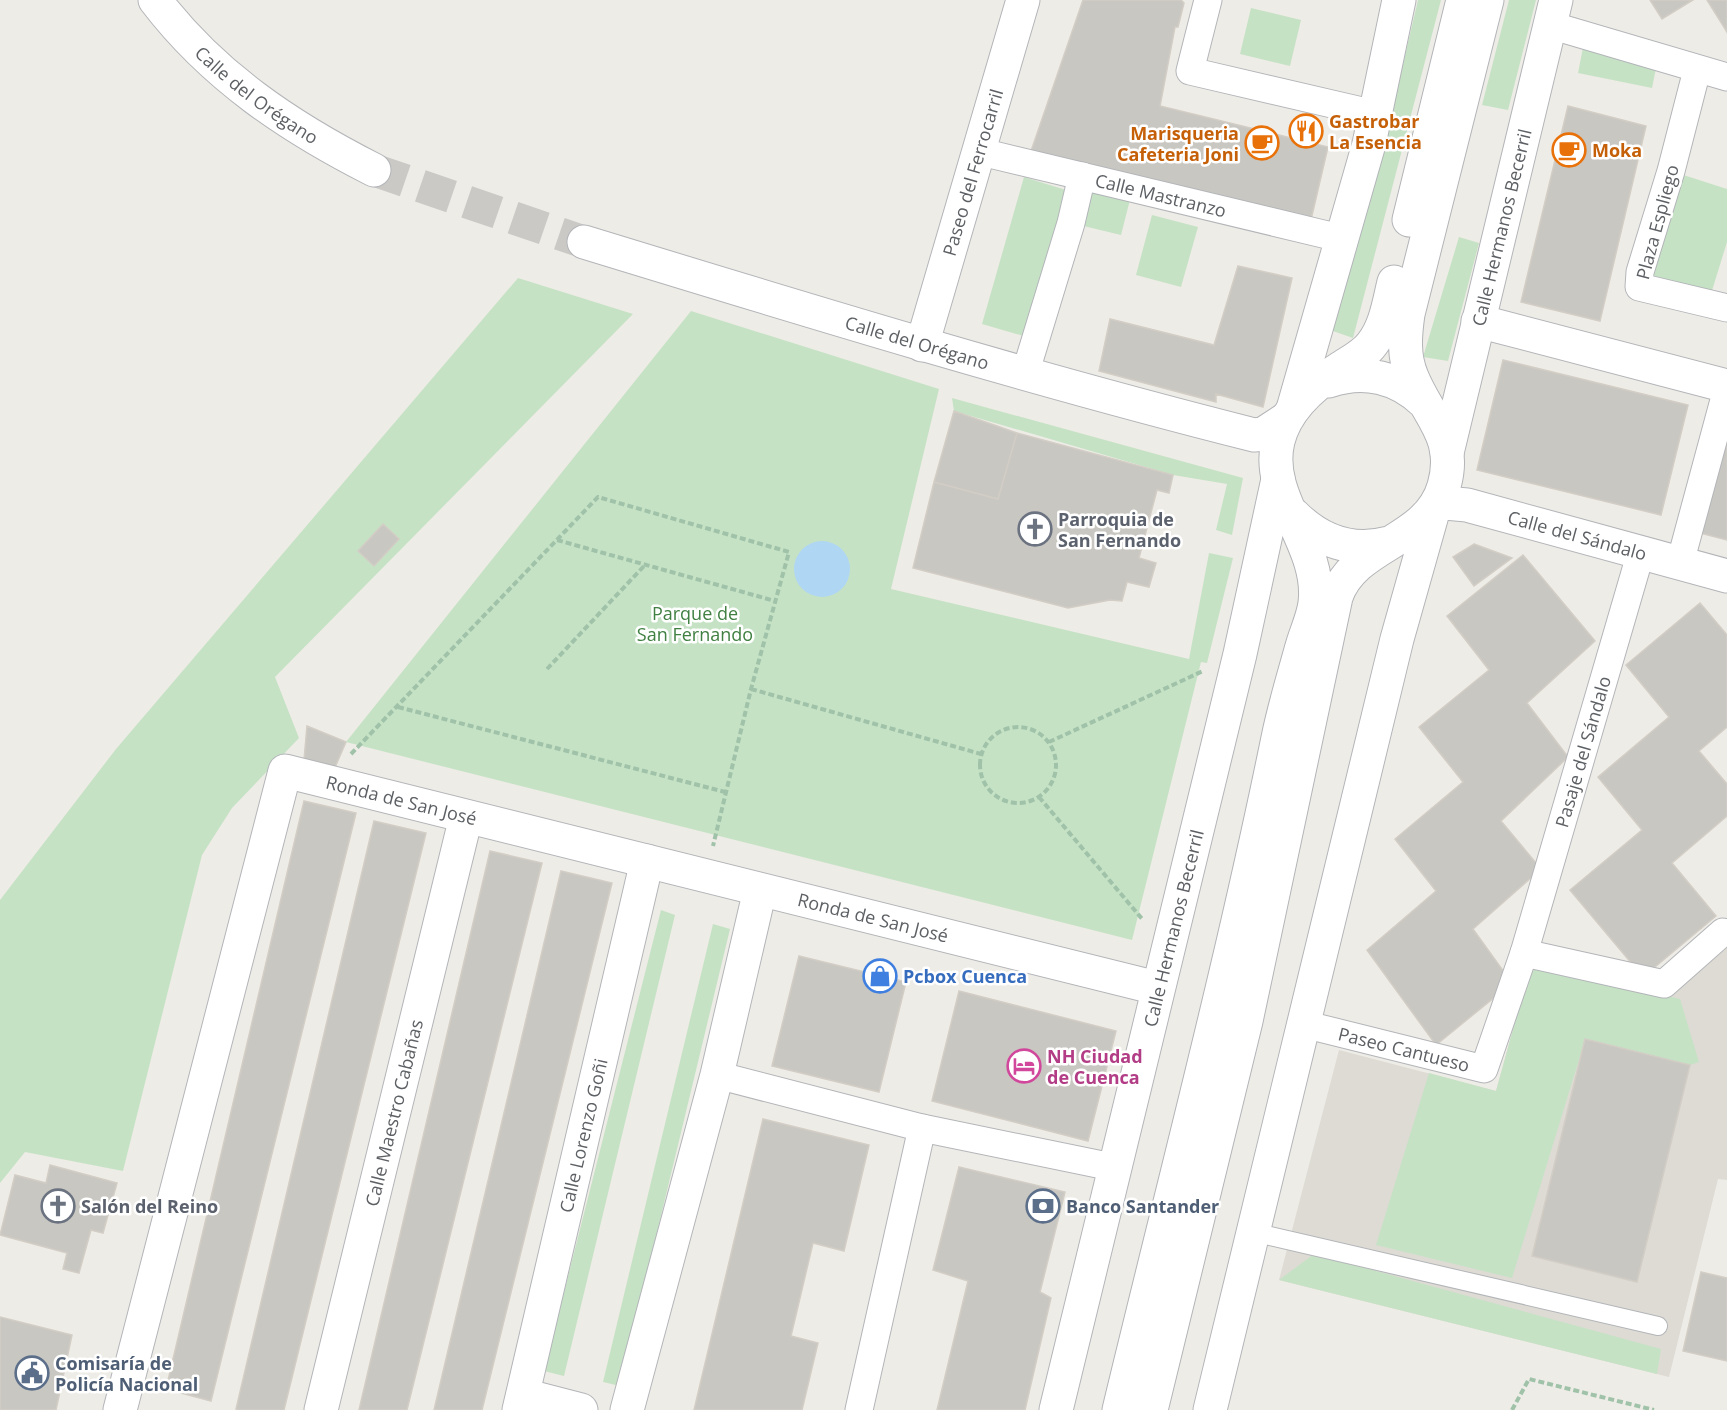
<svg xmlns="http://www.w3.org/2000/svg" width="1727" height="1410" font-family="'Open Sans',sans-serif">
<style>
.education{fill:#dddbd4}
.green{fill:#c6e2c5}
.water{fill:#afd7f4}
.building{fill:#c9c7c2;stroke:#d2cdc5;stroke-width:1.5}
.lines{fill:none;stroke-linecap:round;stroke-linejoin:round}
.minor-tunnel{stroke:#cac9c6;stroke-width:33;stroke-dasharray:33 16;stroke-linecap:butt}
.service-casing{stroke:#b3b5b9;stroke-width:20}
.pedestrian-casing{stroke:#b3b5b9;stroke-width:29}
.minor-casing{stroke:#b3b5b9;stroke-width:35}
.secondary-casing{stroke:#b2b4b8;stroke-width:35}
.path{stroke:#9fc2a9;stroke-width:4;stroke-dasharray:6 3;stroke-linecap:butt}
.service{stroke:#fff;stroke-width:18}
.pedestrian{stroke:#fff;stroke-width:27}
.minor{stroke:#fff;stroke-width:33}
.secondary{stroke:#fff;stroke-width:33}
.labels{text-anchor:middle;dominant-baseline:central;stroke-width:5;stroke-linejoin:round;paint-order:stroke}
.street-label{font-size:18px;fill:#5d6064;stroke:#fff}
.food-label{font-size:18px;font-weight:bold;fill:#c56008;stroke:#fff;text-anchor:start}
.worship-label{font-size:18px;font-weight:bold;fill:#5b616d;stroke:#fff;text-anchor:start}
.park-label{font-size:18px;fill:#408042;stroke:#fff}
.shop-label{font-size:18px;font-weight:bold;fill:#366cbe;stroke:#fff;text-anchor:start}
.hotel-label{font-size:18px;font-weight:bold;fill:#b23c85;stroke:#fff;text-anchor:start}
.service-label{font-size:18px;font-weight:bold;fill:#4e5e75;stroke:#fff;text-anchor:start}
</style>
<rect width="100%" height="100%" fill="#eeece6"/>
<path class="education" d="M1724 946 1727 947V1180L1718 1179 1669 1377 1279 1280 1339 1050 1496 1091 1531 964 1667 995Z"/>
<path class="green" d="M1418 0H1441L1353 338 1327 329 1396 94Z
M1509 0H1536L1508 110 1482 105Z
M1251 8 1301 20 1290 66 1240 54Z
M1587 27 1661 43 1652 88 1578 73Z
M1671 171 1727 189V242L1711 294 1640 272Z
M1082 176 1133 188 1121 235 1071 223Z
M1024 177 1069 191 1027 337 982 324Z
M1152 215 1198 227 1181 287 1136 275Z
M1459 237 1479 243 1448 361 1423 357Z
M518 278 633 314 275 677 299 738 232 808 202 855 123 1171 25 1152 0 1183V900L116 749Z
M691 311 939 389 891 589 1189 659 1209 553 1233 558 1207 663 1201 662 1132 940 346 742Z
M952 398 1243 478 1232 535 1216 530 1227 484 1173 475 954 411Z
M661 910 675 915 564 1376 544 1371Z
M713 924 730 929 620 1386 603 1382Z
M1531 964 1680 999 1699 1062 1690 1065 1585 1040 1512 1278 1376 1245 1429 1073 1496 1091Z
M1314 1254 1661 1349 1657 1374 1279 1280Z"/>
<path class="water" d="M794 569a28 28 0 1 1 56 0a28 28 0 1 1-56 0Z"/>
<path class="building" d="M1083 0H1181L1184 3 1178 27H1175L1160 106 1328 147 1310 224 1029 157Z
M1650 0H1693L1662 19Z
M1707 0H1727V32Z
M1568 106 1646 126 1600 321 1521 302Z
M1238 266 1292 278 1263 407 1216 394V402L1099 371 1110 319 1214 345Z
M1503 360 1688 405 1661 515 1477 470Z
M954 411 1017 433 998 499 934 482Z
M1727 411V540L1700 533Z
M1017 433 1173 475 1169 493 1157 490 1139 558 1156 563 1149 587 1127 582 1122 601 1110 600 1068 608 913 568 934 482 998 499Z
M383 524 399 539 374 566 358 551Z
M1474 544 1512 558 1474 586 1453 557Z
M1523 555 1595 641 1527 703 1568 757 1501 821 1541 869 1473 929 1512 983 1436 1045 1367 950 1436 891 1395 839 1463 782 1419 727 1489 670 1447 616Z
M1700 603 1727 635V727L1699 751 1727 784V816L1672 863 1716 916 1643 977 1570 890 1642 830 1598 777 1669 717 1626 665Z
M307 726 346 742 333 772 304 760Z
M304 801 356 813 211 1401 166 1389Z
M374 821 426 833 284 1410H238L236 1409Z
M490 851 542 863 407 1410H359Z
M561 871 612 883 482 1410H434Z
M799 956 906 982 879 1092 772 1066Z
M959 991 1116 1031 1088 1141 932 1101Z
M1585 1039 1690 1065 1637 1282 1532 1256Z
M763 1119 869 1145 844 1251 813 1243 791 1336 818 1343 802 1410H694Z
M50 1165 117 1183 103 1233 91 1230 79 1273 63 1269 67 1253 0 1235 15 1175 46 1183Z
M959 1167 1065 1192 1040 1292 1051 1298 1025 1410H937L968 1281 933 1270Z
M1701 1272 1727 1278V1361L1683 1351Z
M0 1317 72 1335 56 1410H0Z"/>
<g class="lines">
<path class="minor-tunnel" d="M374 170 584 242"/>
<g class="service-casing">
<path id="service" d="M1253 1232 1658 1326"/>
</g>
<g class="pedestrian-casing">
<g id="pedestrian">
<path d="M1208 0 1190 71 1375 114"/>
<path d="M1550 25 1727 77"/>
<path d="M1697 70 1671 171 1640 272 1639 287 1727 308"/>
<path id="s1" d="M977 151 1344 239"/>
<path d="M1025 374 1071 223 1082 176"/>
<path d="M1680 563 1727 389"/>
<path d="M1524 953 1664 984 1723 932 1727 933"/>
<path id="s2" d="M1303 1024 1484 1069 1524 953 1641 552"/>
<path d="M717 1075 922 1128 1117 1168"/>
<path d="M859 1410 922 1128"/>
</g>
</g>
<g class="minor-casing">
<g id="minor">
<path id="s3" d="M155 0C213 76 289 127 374 170"/>
<path id="s4" d="M584 242C806 310 1028 378 1254 435L1263 434 1286 419"/>
<path d="M1478 321 1727 386"/>
<path id="s5" d="M922 345 1023 0"/>
<path d="M1293 409 1369 144 1399 0"/>
<path id="s6" d="M1447 453 1556 0"/>
<path d="M523 1395 581 1410"/>
<path id="s7" d="M120 1410 285 771 1157 988"/>
<path id="s8" d="M321 1410 466 817"/>
<path id="s9" d="M519 1410 647 861"/>
<path d="M627 1410 717 1075 760 890"/>
<path id="s10" d="M1056 1410 1240 654 1278 479"/>
<path id="s11" d="M1210 1410 1397 639 1434 508 1445 503 1467 505 1727 576"/>
</g>
</g>
<g class="secondary-casing">
<path id="secondary" d="M1409 220 1463 0
M1329 381C1364 369 1398 377 1425 403
M1294 515C1320 541 1352 553 1389 543
M1119 1410C1173 1186 1232 963 1278 738 1284 708 1293 679 1301 650 1305 634 1313 619 1315 603 1322 544 1264 498 1278 441 1286 409 1312 386 1339 369 1351 361 1364 355 1372 344 1386 326 1389 302 1394 282
M1151 1410 1246 1021 1336 597C1354 543 1428 543 1444 486 1458 437 1428 417 1412 377 1403 356 1405 335 1408 314L1487 0"/>
</g>
<path class="path" d="M557 540 775 601
M547 669 645 565
M751 689 981 754
M398 707 725 792
M980 765a38 38 0 1 1 76 0a38 38 0 1 1-76 0Z
M1049 742 1203 671
M351 754 598 497 789 552 751 689 713 846
M1039 797 1143 920
M1512 1410 1529 1379 1654 1410"/>
<use href="#service" class="service"/>
<use href="#pedestrian" class="pedestrian"/>
<use href="#minor" class="minor"/>
<use href="#secondary" class="secondary"/>
</g>
<defs>
<g id="restaurant-ring" transform="scale(1.725)"><circle r="9.5" fill="#fff" stroke="#e8710a" stroke-width="1.5"/><path d="M-5-6h1v4h1v-4h1v4h1v-4h1v5L-1.5 .5V6h-2V.5L-5-1ZM5-6V6H3V1.5H1.5Q1.5-4 5-6Z" fill="#e8710a"/></g>
<g id="cafe-ring" transform="scale(1.725)"><circle r="9.5" fill="#fff" stroke="#e8710a" stroke-width="1.5"/><path d="M-5.5-4.5H6V0H3Q3 3.5 0 3.5H-2.5Q-5.5 3.5-5.5 0ZM3-3.2v2h1.7v-2ZM-6 4.5H4V6H-6Z" fill="#e8710a"/></g>
<g id="church-ring" transform="scale(1.725)"><circle r="9.5" fill="#fff" stroke="#6b7280" stroke-width="1.5"/><path d="M-1.2-6h2.4v3.5h3.3v2.4h-3.3V6h-2.4V-.1h-3.3v-2.4h3.3Z" fill="#6b7280"/></g>
<g id="shop-ring" transform="scale(1.725)"><circle r="9.5" fill="#fff" stroke="#3f7fe0" stroke-width="1.5"/><path d="M-5-2.5h2.3a2.7 3.5 0 0 1 5.4 0H5L5.5 6h-11ZM-1.5-2.5h3a1.5 2.3 0 0 0-3 0Z" fill="#3f7fe0"/></g>
<g id="hotel-ring" transform="scale(1.725)"><circle r="9.5" fill="#fff" stroke="#d1479c" stroke-width="1.5"/><path d="M-6-4.5h1.5V1H6V5H4.5V3h-9V5H-6ZM-4 0a1.8 1.8 0 1 1 3.6 0ZM.5 0V-2.5h3Q6-2.5 6 0Z" fill="#d1479c"/></g>
<g id="bank-ring" transform="scale(1.725)"><circle r="9.5" fill="#fff" stroke="#5c6f8a" stroke-width="1.5"/><path d="M-6-4H6V4H-6ZM0-2.3a2.3 2.3 0 1 0 0 4.6a2.3 2.3 0 1 0 0-4.6Z" fill="#5c6f8a"/></g>
<g id="civic-ring" transform="scale(1.725)"><circle r="9.5" fill="#fff" stroke="#5c6f8a" stroke-width="1.5"/><path d="M-.6-6.5H3V-4.5H.6V-3L4-1V1h2V6H-6V1h2V-1L-.6-3ZM-1.2 2.5V6h2.4V2.5Z" fill="#5c6f8a"/></g>
</defs>
<g fill-rule="evenodd">
<use href="#restaurant-ring" x="1306" y="131"/>
<use href="#cafe-ring" x="1262" y="143"/>
<use href="#cafe-ring" x="1569" y="150"/>
<use href="#church-ring" x="1035" y="529"/>
<use href="#shop-ring" x="880" y="976"/>
<use href="#hotel-ring" x="1024" y="1066"/>
<use href="#church-ring" x="58" y="1206"/>
<use href="#bank-ring" x="1043" y="1206"/>
<use href="#civic-ring" x="32" y="1373"/>
</g>
<g class="labels">
<g class="street-label">
<text stroke="none"><textPath href="#s3" startOffset="140">Calle del Orégano</textPath></text>
<text stroke="none"><textPath href="#s5" startOffset="180">Paseo del Ferrocarril</textPath></text>
<text stroke="none"><textPath href="#s1" startOffset="189">Calle Mastranzo</textPath></text>
<text transform="translate(1657 222) rotate(-75)">Plaza Espliego</text>
<text stroke="none"><textPath href="#s6" startOffset="232">Calle Hermanos Becerril</textPath></text>
<text stroke="none"><textPath href="#s4" startOffset="348">Calle del Orégano</textPath></text>
<text stroke="none"><textPath href="#s11" startOffset="1078">Calle del Sándalo</textPath></text>
<text stroke="none"><textPath href="#s2" startOffset="519">Pasaje del Sándalo</textPath></text>
<text stroke="none"><textPath href="#s7" startOffset="780">Ronda de San José</textPath></text>
<text stroke="none"><textPath href="#s7" startOffset="1266">Ronda de San José</textPath></text>
<text stroke="none"><textPath href="#s10" startOffset="496">Calle Hermanos Becerril</textPath></text>
<text stroke="none"><textPath href="#s2" startOffset="104">Paseo Cantueso</textPath></text>
<text stroke="none"><textPath href="#s8" startOffset="306">Calle Maestro Cabañas</textPath></text>
<text stroke="none"><textPath href="#s9" startOffset="282">Calle Lorenzo Goñi</textPath></text>
</g>
<g class="food-label">
<text x="1329" y="121">Gastrobar<tspan x="1329" dy="21">La Esencia</tspan></text>
<text x="1239" y="133" text-anchor="end">Marisqueria<tspan x="1239" dy="21">Cafeteria Joni</tspan></text>
<text x="1592" y="150">Moka</text>
</g>
<g class="worship-label">
<text x="1058" y="519">Parroquia de<tspan x="1058" dy="21">San Fernando</tspan></text>
<text x="81" y="1206">Salón del Reino</text>
</g>
<g class="park-label">
<text x="695" y="613">Parque de<tspan x="695" dy="21">San Fernando</tspan></text>
</g>
<g class="shop-label">
<text x="903" y="976">Pcbox Cuenca</text>
</g>
<g class="hotel-label">
<text x="1047" y="1056">NH Ciudad<tspan x="1047" dy="21">de Cuenca</tspan></text>
</g>
<g class="service-label">
<text x="1066" y="1206">Banco Santander</text>
<text x="55" y="1363">Comisaría de<tspan x="55" dy="21">Policía Nacional</tspan></text>
</g>
</g>
</svg>
